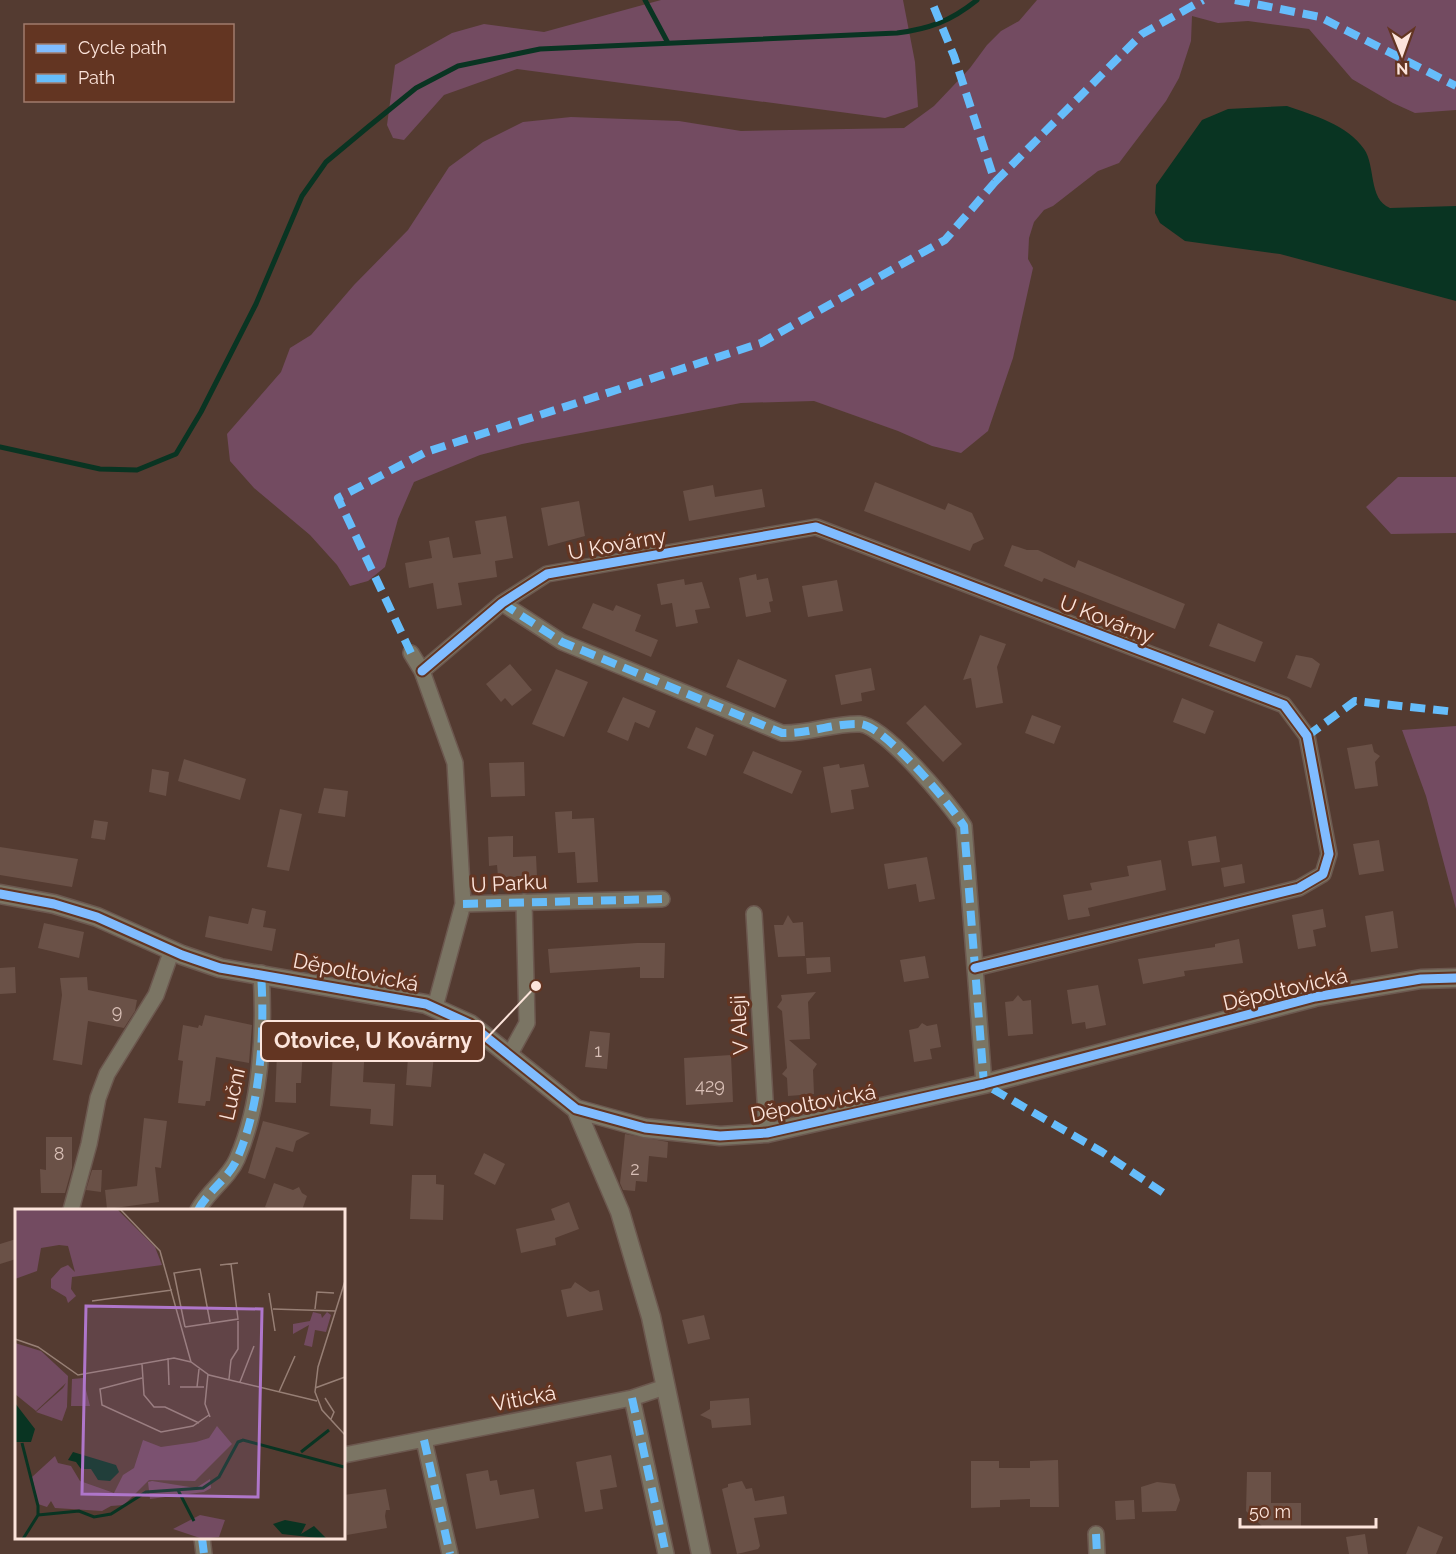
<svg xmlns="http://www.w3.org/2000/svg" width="1456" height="1554" font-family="Raleway,sans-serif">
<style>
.green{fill:#734b61}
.water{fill:#093422}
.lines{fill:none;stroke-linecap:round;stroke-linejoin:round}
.stream{stroke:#093422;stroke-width:5}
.building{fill:#6a5147}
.minor-casing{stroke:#6c584f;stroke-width:18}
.tertiary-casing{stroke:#6c584f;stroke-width:21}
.minor{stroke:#7b7564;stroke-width:15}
.tertiary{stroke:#7b7564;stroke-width:18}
.quiet{stroke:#66bdfb;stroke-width:8;stroke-dasharray:15 8;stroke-linecap:butt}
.cycleway-casing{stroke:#633522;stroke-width:13}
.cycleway{stroke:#80bcff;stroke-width:9}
.labels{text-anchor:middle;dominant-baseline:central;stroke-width:6;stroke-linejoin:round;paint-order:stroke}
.number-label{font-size:18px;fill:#d8bfb6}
.street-label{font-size:21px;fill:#fce4db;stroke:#633522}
.inset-river{fill:none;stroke:#093422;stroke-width:3}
.inset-road{fill:none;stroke:#977f75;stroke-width:1.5}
.view{fill:#af76ca;fill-opacity:0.15;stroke:#af76ca;stroke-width:3}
.inset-edge{fill:none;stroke:#fce4db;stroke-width:3}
.leader{fill:none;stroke:#fce4db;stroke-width:2}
.callout-dot{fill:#fce4db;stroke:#633522;stroke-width:2}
.callout{fill:#633522;stroke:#fce4db;stroke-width:2}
.callout-label{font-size:22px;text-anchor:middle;font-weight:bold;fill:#fce4db}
</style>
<rect width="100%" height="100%" fill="#543b31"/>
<path class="green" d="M661 0H903L915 62 918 107 885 118 517 69 444 95 404 140 393 138 387 125 395 65 452 33 484 24 544 32Z
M1037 0H1456V110L1415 113 1393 103 1352 79 1309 29 1248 21 1218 23 1192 16 1191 41 1179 78 1166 101 1119 163 1098 171 1053 206 1044 210 1034 222 1029 238 1028 259 1033 268 1013 358 988 431 961 453 932 446 898 431 814 401 741 403 522 444 480 455 414 482 398 519 385 567 368 581 350 586 337 565 310 535 254 488 230 461 227 434 281 372 290 348 311 335 354 285 408 230 449 167 483 142 523 122 571 117 679 121 741 131 904 128 934 106 970 68 987 45 1001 31 1019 21Z
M1398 477H1456V533L1391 534 1366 507Z
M1456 726V909L1426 796 1402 730Z"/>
<path class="water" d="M1287 106C1313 115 1348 125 1364 149 1376 166 1368 199 1390 208L1456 206V301L1280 254 1185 241 1160 223 1155 213 1156 185 1202 120 1228 109Z"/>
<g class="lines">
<path class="stream" d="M645 0 668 43
M0 447 100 469 137 470 176 454 201 412 256 304 302 196 326 162 368 127 416 88 458 66 540 49 897 33C929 29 951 21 977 0"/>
</g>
<path class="building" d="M875 482 945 510 948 503 972 513 984 539 973 544 970 551 864 511Z
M713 485 715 497 762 489 765 507 689 521 683 491Z
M579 501 585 536 548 546 541 508Z
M506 516 513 558 495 561 497 577 458 583 462 605 437 609 433 583 409 588 405 563 432 558 429 541 449 537 453 558 481 554 475 521Z
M1012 545 1027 550H1038L1075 568 1078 560 1185 604 1175 629 1044 578 1042 582 1004 566Z
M756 574 757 580 768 578 773 601 769 602 771 612 746 617 739 578Z
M684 579 685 585 702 582 710 608 695 610 698 623 676 627 672 603 661 605 657 584Z
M837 580 843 611 808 617 802 586Z
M593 603 613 611 616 605 641 615 635 631 658 640 651 657 582 628Z
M1218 623 1263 642 1255 662 1209 646Z
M980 635 1006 644 997 667 1003 703 976 708 971 678 963 680Z
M1296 655 1312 658 1320 664 1311 688 1287 678Z
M738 659 787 680 775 708 726 687Z
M510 664 532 690 512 706 505 698 501 702 486 684Z
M871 668 875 690 861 693 862 701 841 705 835 675Z
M556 669 588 682 564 737 532 724Z
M623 697 656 711 649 728 635 722 628 741 607 732Z
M1182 698 1214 711 1205 734 1173 722Z
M925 705 962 744 943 762 906 723Z
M1032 715 1061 726 1054 744 1025 733Z
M696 727 714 735 706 756 687 748Z
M1372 744 1374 752 1380 756 1375 762 1378 786 1355 789 1347 748Z
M753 751 802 771 792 794 743 773Z
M184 759 246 779 240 800 178 781Z
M524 762 525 796 491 797 489 763Z
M839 764 840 768 864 764 869 787 851 790 854 809 831 813 823 767Z
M152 769 169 772 166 796 149 792Z
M324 788 348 791 345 817 318 813Z
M280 809 302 814 289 871 267 867Z
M572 811V819L594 818 598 882 577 883 575 852 558 853 555 812Z
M94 820 108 822 105 840 91 838Z
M513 836V857L536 856 537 877H498L497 865 489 866 488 837Z
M1216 836 1220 862 1192 866 1188 841Z
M1379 840 1384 871 1359 875 1353 844Z
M0 847 78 859 72 887 0 875Z
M927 857 935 899 919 902 916 884 888 889 884 864Z
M1161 860 1166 890 1088 908 1090 916 1068 920 1063 895 1092 890 1090 883 1129 876 1127 866Z
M1242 864 1245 883 1224 887 1221 868Z
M252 908 266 911 263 927 276 929 272 951 205 937 209 916 248 924Z
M1323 909 1326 927 1313 930 1316 946 1298 949 1292 915Z
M1393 911 1398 948 1371 952 1365 916Z
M788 915 793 923 803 922 805 956 778 957 774 925H783Z
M44 923 84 932 79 958 38 948Z
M1239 939 1243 963 1184 971 1185 976 1143 984 1138 959 1215 947V944Z
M637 943H665L664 978H640V967L550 973 548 949Z
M925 956 929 978 904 982 900 960Z
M830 957 831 972 807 974 806 958Z
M15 967 16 993 0 994V968Z
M87 977 88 990 137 1000 135 1011 124 1028 88 1021 82 1065 53 1060 62 995 60 978Z
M1098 985 1106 1025 1086 1029 1085 1022 1072 1024 1067 990Z
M816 992 808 1002 810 1039 789 1040 817 1064 813 1070 814 1094 788 1096 787 1078 782 1074 787 1068 782 1011 777 1007 782 1000 781 995Z
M1018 995 1023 1001 1031 1000 1033 1034 1008 1036 1005 1002 1013 1001Z
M205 1015 252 1025 249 1063 216 1057 210 1101H206L205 1106 178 1103 183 1061 178 1060 183 1025 198 1028 199 1025 202 1026Z
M314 1022 366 1025 363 1082 395 1084 393 1126 370 1124 371 1109 330 1106 333 1051 303 1048 301 1083H296V1103L275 1102 278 1027 314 1028Z
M922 1023 927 1026 937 1024 941 1047 930 1049 932 1059 914 1062 909 1030 918 1028Z
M410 1030 436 1033 431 1087 406 1085Z
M590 1031 610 1033 607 1069 585 1067Z
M731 1055 733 1102 686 1105 684 1058Z
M144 1118 167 1121 161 1168 155 1167 159 1202 107 1209 105 1190 137 1186Z
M263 1121 310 1133 296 1141 293 1152 276 1147 265 1179 248 1173Z
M625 1134 668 1142 667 1158 649 1156 647 1182 636 1181 635 1191 623 1190 620 1183Z
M46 1137H72V1168L65 1193H41L40 1169 46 1170Z
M484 1153 505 1164 495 1185 474 1174Z
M92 1170H102L101 1192 86 1190Z
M412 1175H436V1184L444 1185 443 1220 410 1219Z
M274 1183 293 1190 299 1187 302 1193 307 1196 302 1210H273L265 1207Z
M569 1202 579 1229 555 1238 556 1245 521 1253 516 1229 555 1220 551 1209Z
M16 1239V1259L0 1264V1244Z
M575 1282 590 1292 599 1290 603 1310 567 1317 561 1290 571 1288Z
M704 1315 710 1339 688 1344 682 1320Z
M749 1398 751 1425 712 1428 711 1420 700 1415 710 1409V1401Z
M611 1455 617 1487 600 1490 603 1509 585 1512 576 1462Z
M1058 1460 1059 1507H1030V1499L1000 1500V1507L971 1508V1461H999V1468H1030V1461Z
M488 1470 490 1481 497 1480 500 1495 534 1489 539 1518 476 1529 466 1474Z
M1247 1472H1271V1503H1301V1527H1263L1246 1511Z
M742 1481 746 1489 752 1488 755 1501 784 1496 787 1514 754 1518 760 1546 758 1549 737 1554 722 1489 728 1487V1484Z
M1157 1482 1175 1484 1180 1500 1176 1511 1142 1512 1141 1487Z
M386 1489 390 1510H386L385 1516 387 1528 347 1535 344 1495Z
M1134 1500 1135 1519 1116 1520 1115 1501Z
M1418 1526 1443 1537 1436 1554H1406Z
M1365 1534 1368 1554H1349L1346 1537Z"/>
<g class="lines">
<g class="minor-casing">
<path id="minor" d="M502 603 562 642 782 733C808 734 834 723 860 724 884 725 950 804 964 826L984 1084
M411 653 422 671 455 763 463 904 435 1007
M422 671 502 603 547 574 816 527 1284 705 1307 736 1329 854 1323 874 1299 888 975 968
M463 904 662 899
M754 914 767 1133
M510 1054 527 1023 524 902
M71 1210 89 1144 98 1098 107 1074 156 995 172 950
M198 1210C208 1191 229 1178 237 1159 261 1105 265 1031 261 973
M632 1398 666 1554
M424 1440 450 1554
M344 1455 632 1398 665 1387
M1096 1534 1097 1554
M202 1538 204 1554"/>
</g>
<g class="tertiary-casing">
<path id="tertiary" d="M0 894 54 904 97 917 182 955 220 968 426 1004 470 1024 576 1109 645 1128 720 1136 767 1133 984 1084 1315 997 1421 979 1456 978
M576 1109 620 1212 651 1317 701 1554"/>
</g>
<use href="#minor" class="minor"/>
<use href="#tertiary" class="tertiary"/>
<path class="quiet" d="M1235 0 1320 17 1456 86
M995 182 1142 34 1203 0
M502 603 562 642 782 733C808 734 834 723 860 724 884 725 950 804 964 826L984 1084 1102 1152 1168 1196
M411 653 338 498 426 452 761 343 945 240 995 182 954 56 931 0
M1307 736 1355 701 1456 712
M463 904 662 899
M198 1210C208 1191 229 1178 237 1159 261 1105 265 1031 261 973
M632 1398 666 1554
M424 1440 450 1554
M1096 1534 1097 1554
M202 1538 204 1554"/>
<g class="cycleway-casing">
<path id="cycleway" d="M422 671 502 603 547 574 816 527 1284 705 1307 736 1329 854 1323 874 1299 888 975 968
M0 894 54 904 97 917 182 955 220 968 426 1004 470 1024 576 1109 645 1128 720 1136 767 1133 984 1084 1315 997 1421 979 1456 978"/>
</g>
<use href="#cycleway" class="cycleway"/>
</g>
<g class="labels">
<g class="number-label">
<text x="117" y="1011">9</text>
<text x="598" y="1050">1</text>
<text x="710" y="1085">429</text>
<text x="59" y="1153">8</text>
<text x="635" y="1168">2</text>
</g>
<g class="street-label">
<text transform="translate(617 544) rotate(-10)">U Kovárny</text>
<text transform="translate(1107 619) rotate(21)">U Kovárny</text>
<text transform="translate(509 883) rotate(-3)">U Parku</text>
<text transform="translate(356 972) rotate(11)">Děpoltovická</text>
<text transform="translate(1285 989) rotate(-13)">Děpoltovická</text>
<text transform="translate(739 1025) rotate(-93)">V Aleji</text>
<text transform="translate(232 1094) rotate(-77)">Luční</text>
<text transform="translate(813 1103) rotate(-11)">Děpoltovická</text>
<text transform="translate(524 1398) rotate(-11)">Vitická</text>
</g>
</g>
<g transform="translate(15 1209)">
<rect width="330" height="330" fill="#543b31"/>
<path d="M102 0 140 38 147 56 57 68 56 80 61 87 53 94 51 88 36 79V70L46 59 53 56 60 63 53 37 44 36 26 39 22 62 0 70V1ZM312 103 316 106 311 123 300 121 297 138 289 136 294 116 278 125V115L295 112 298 103 306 105 307 109ZM0 134 26 142 53 167 52 198 47 212 21 203 48 179 51 174 21 202 0 185ZM68 169 75 197H56L57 170ZM202 217 217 235 180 272 134 271 109 296 96 297 87 302 40 299 36 292 32 298 23 295 17 268 40 247 43 254 56 257 65 272 99 284 108 266 119 259 128 231 146 238 181 233 194 229ZM195 270 196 279 189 283 135 290 133 273 137 272 181 279ZM185 306 210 311 204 328 188 330 158 320Z" fill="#734b61"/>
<path d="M0 194 20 220 16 233H0ZM58 243 101 256 104 263 95 272 83 271 76 260H66L61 253 53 251ZM270 311 291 315 286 325 299 317 312 330 267 325 258 315Z" fill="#093422"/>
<path class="inset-river" d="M7 234 23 297V306L8 330M286 243 314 221M163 281 179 312M23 306 64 302 79 308 96 305 131 283 188 279 204 268 223 233 228 231 329 258"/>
<path class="inset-road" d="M105 0 145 42 176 153M205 56 223 54M330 72 303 158 300 183 307 201 330 226M254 84 260 122M77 92 157 81M258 100 321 102M300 100 302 83 319 84M170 118 159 64 185 60 195 113M170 118 223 110 216 55M0 130 23 138 63 166 159 149 176 153 194 166 302 192M153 149 154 176M127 155 129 186 139 198H150L184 214M193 165 190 195 195 208M127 169 85 180 87 196 146 223 178 217 194 206M214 170 216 151 223 140V112M225 173 239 137M165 178H189M182 178 184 160M300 179 330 168M264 183 280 147M310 189 319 203 316 210"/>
<path class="view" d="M71 97 247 100 243 288 67 285Z"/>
<rect width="330" height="330" class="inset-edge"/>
</g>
<path class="leader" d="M536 986L484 1041"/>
<circle class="callout-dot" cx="536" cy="986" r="6"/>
<rect class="callout" x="261" y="1021" width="223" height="40" rx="6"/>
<g class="callout-label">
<text x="373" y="1048">Otovice, U Kovárny</text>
</g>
<rect x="24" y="24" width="210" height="78" fill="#633522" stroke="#a07b6c" stroke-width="1.5"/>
<rect x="36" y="44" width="30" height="9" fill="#80bcff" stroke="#a07b6c" stroke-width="1.5"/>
<text x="78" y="54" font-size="18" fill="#fce4db">Cycle path</text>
<rect x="36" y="74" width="30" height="9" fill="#66bdfb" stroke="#a07b6c" stroke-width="1.5"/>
<text x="78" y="84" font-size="18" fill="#fce4db">Path</text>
<g transform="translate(1402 54) rotate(179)" stroke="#633522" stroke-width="4.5" paint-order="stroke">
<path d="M0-4.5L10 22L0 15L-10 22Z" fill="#fce4db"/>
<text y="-9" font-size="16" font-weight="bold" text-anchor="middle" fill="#fce4db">N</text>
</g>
<path d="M1240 1518v9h136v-9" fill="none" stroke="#fce4db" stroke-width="3"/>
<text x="1249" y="1518" font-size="18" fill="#fce4db" stroke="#633522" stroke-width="4.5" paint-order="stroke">50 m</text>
</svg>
